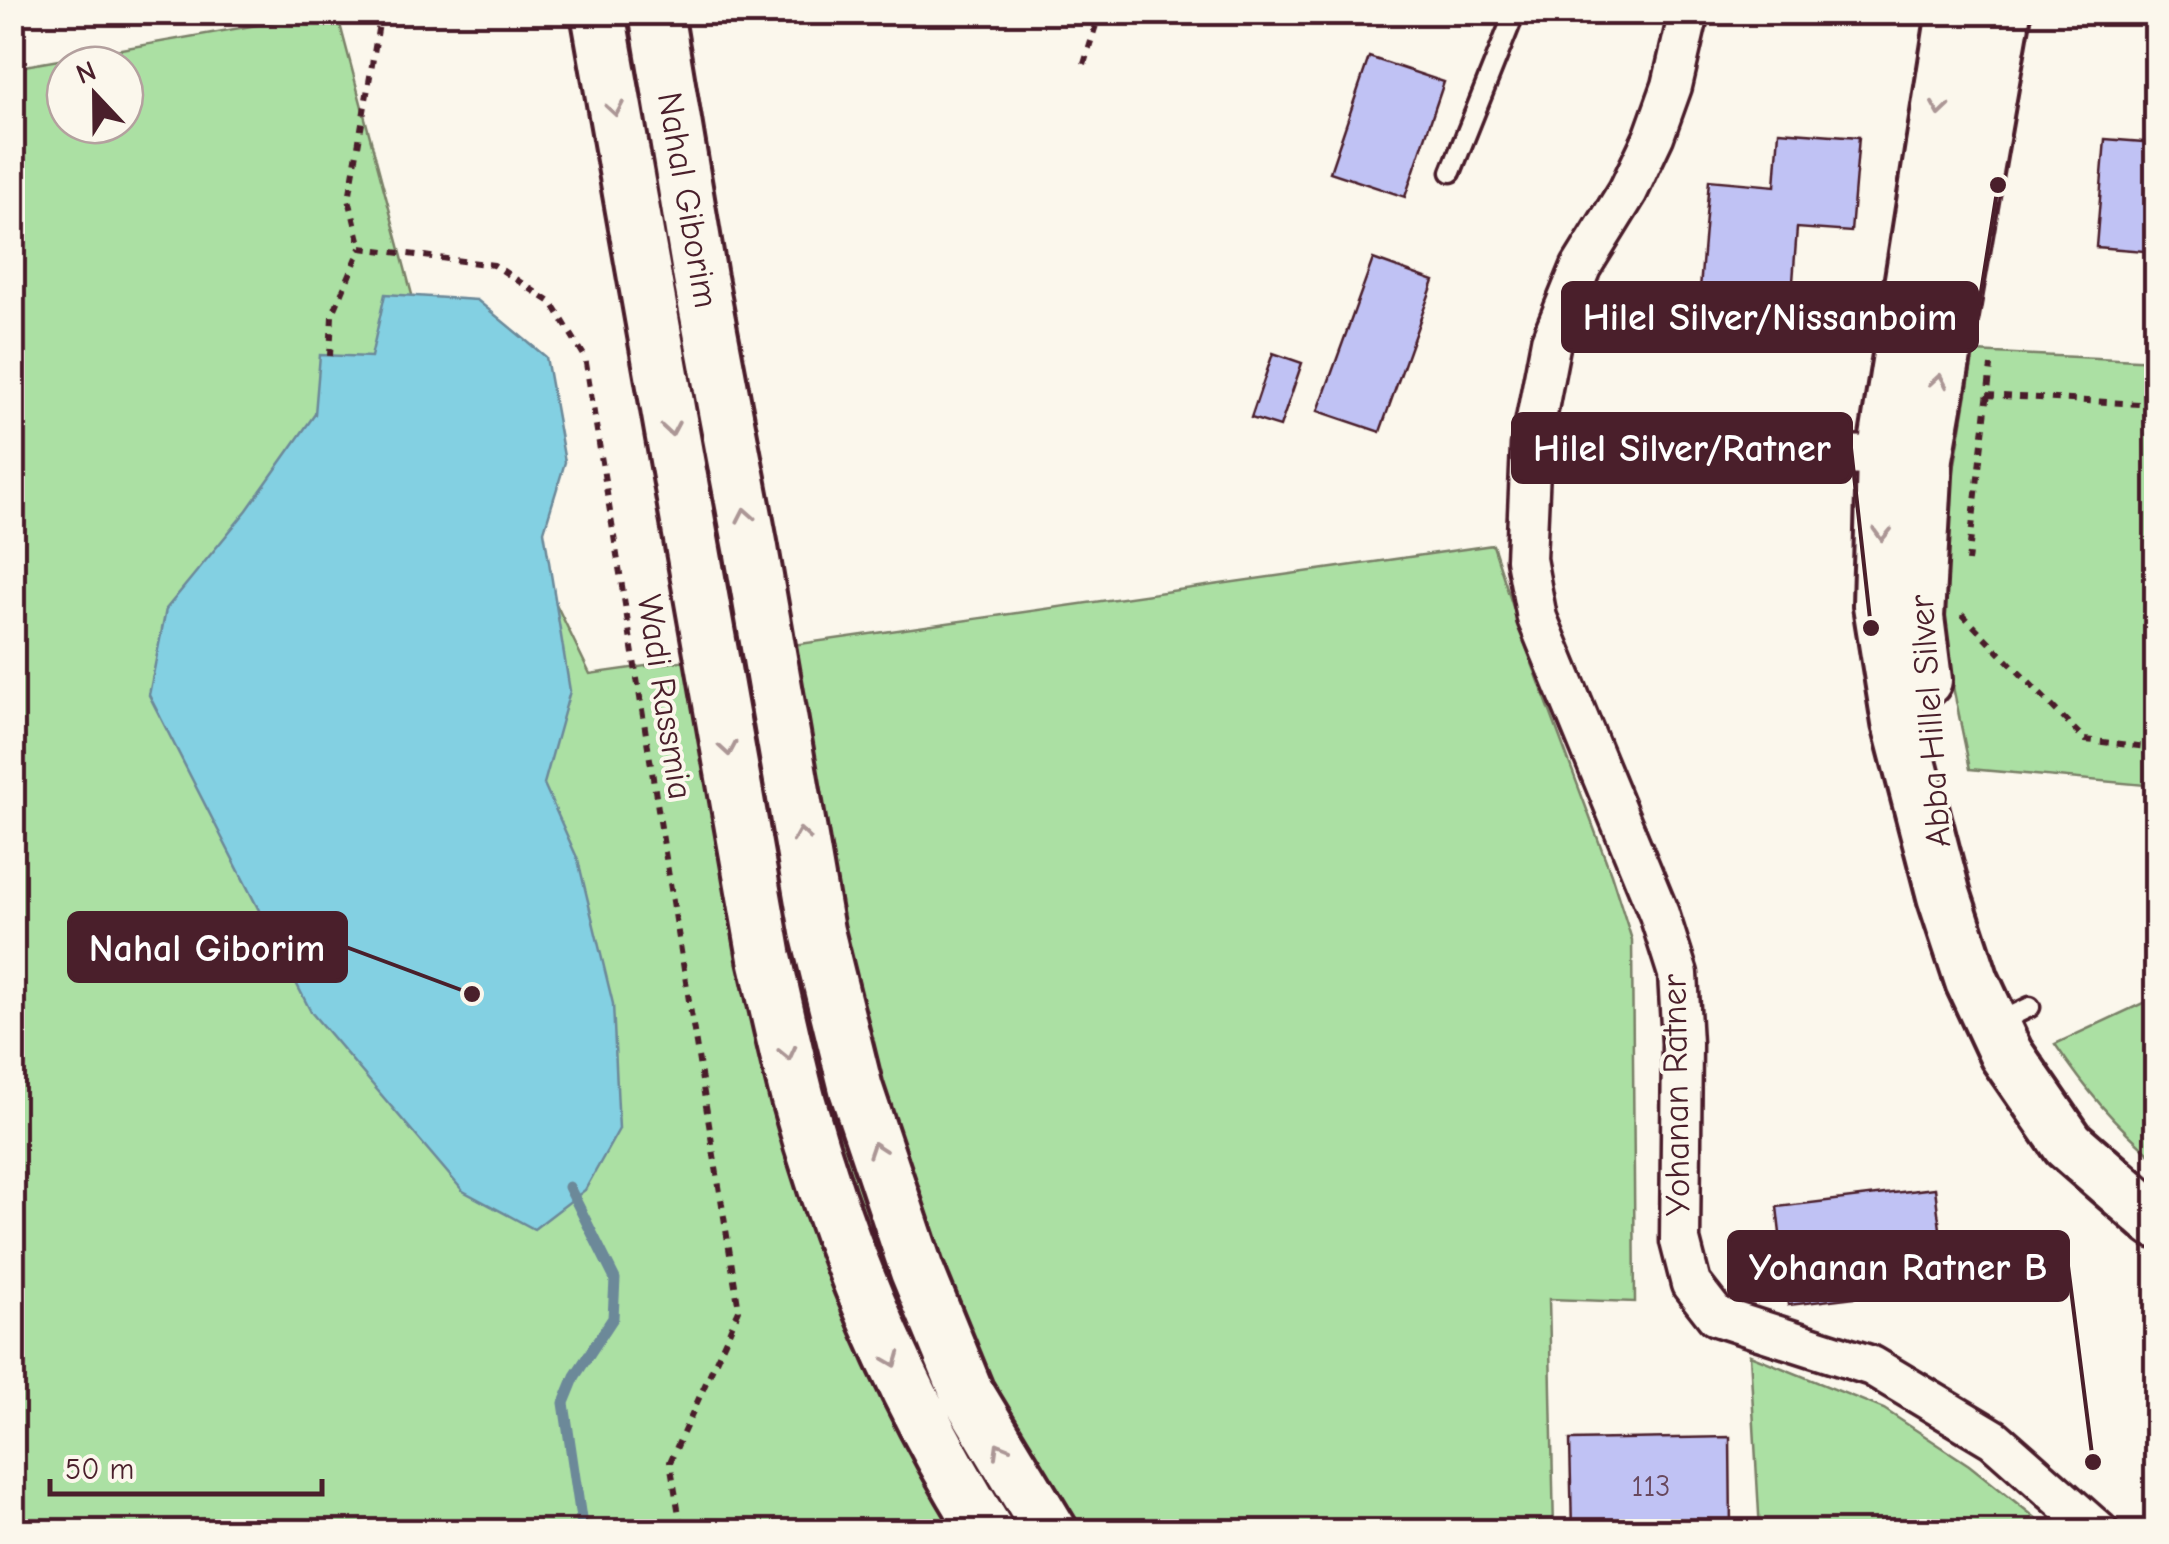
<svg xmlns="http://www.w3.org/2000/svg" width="2169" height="1544" font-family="'Comic Neue',sans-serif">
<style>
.green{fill:#abe0a3;stroke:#7a8067;stroke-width:2.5;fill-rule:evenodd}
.water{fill:#83d0e2;stroke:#6c8999;stroke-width:2.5}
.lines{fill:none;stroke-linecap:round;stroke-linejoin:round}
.stream{stroke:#6c8999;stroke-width:11}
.building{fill:#c0c2f4;stroke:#4a1f2b;stroke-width:2.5}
.lane-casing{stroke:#4a1f2b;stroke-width:25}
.street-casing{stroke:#4a1f2b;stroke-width:45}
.secondary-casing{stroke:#4a1f2b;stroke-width:60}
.path{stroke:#4a1f2b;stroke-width:6;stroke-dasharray:8 8;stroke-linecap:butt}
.lane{stroke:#fbf7ec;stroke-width:18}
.street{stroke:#fbf7ec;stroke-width:38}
.secondary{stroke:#fbf7ec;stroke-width:52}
.oneway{stroke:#ab9695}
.labels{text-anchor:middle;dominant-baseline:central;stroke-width:8;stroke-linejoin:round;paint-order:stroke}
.number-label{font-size:30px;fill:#68485d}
.street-label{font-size:35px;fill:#4a1f2b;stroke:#fbf7ec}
.leader{fill:none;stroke:#4a1f2b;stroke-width:4}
.callout-dot{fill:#4a1f2b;stroke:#fbf7ec;stroke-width:4}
.callout{fill:#4a1f2b;stroke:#4a1f2b;stroke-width:4}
.callout-label{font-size:38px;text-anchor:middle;font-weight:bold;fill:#fff}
</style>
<rect width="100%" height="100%" fill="#fbf7ec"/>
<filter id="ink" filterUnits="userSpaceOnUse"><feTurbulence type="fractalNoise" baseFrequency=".01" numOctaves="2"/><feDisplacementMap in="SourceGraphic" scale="20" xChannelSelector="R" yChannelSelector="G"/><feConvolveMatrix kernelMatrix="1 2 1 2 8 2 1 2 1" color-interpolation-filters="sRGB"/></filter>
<g filter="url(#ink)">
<path class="green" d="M325 13H337L419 321 590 674 1493 545 1526 647 1611 874 1632 940 1635 1302 1549 1299 1554 1531 13 1532V68ZM65 65H125V125H65Z
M1974 352 2156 361V786L1970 769 1945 648V523Z
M2156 997V1159C2114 1124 2086 1090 2055 1044Z
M1750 1355 1884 1409 1969 1465 2052 1531H1760Z"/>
<path class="water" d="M385 294 477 300 546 357 565 462 544 531 570 691 544 784 578 860 613 1004 619 1129 585 1190 534 1229 463 1191 311 1012 149 695 166 609 247 510 315 414 320 355 371 357Z"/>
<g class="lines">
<path class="stream" d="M569 1187 615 1279 613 1318 575 1376 564 1403 583 1532"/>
</g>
<path class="building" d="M1369 57 1444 82 1405 197 1330 172Z
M1779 131 1859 137 1851 232 1797 228 1792 295 1700 289 1709 180 1775 186Z
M2105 139 2156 143V252L2096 247Z
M1373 259 1434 281 1380 432 1318 411Z
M1273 353 1302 363 1280 427 1251 418Z
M1935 1188 1947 1286 1788 1305 1777 1207Z
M1730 1437 1731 1532H1572L1570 1440Z"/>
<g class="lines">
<g class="lane-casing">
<path id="lane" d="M1451 172 1515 12
M1997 1023 2030 1007"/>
</g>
<g class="street-casing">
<path id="street" d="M1689 12 1672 86 1654 136 1628 191 1581 267 1551 341 1531 446 1526 559 1537 618 1659 914 1678 974 1682 1043 1680 1241 1691 1284 1716 1316 1872 1366 1994 1439 2099 1532
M1531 446 1908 457"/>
</g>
<g class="secondary-casing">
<path id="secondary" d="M598 12 765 958C776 1005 786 1053 798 1099 840 1252 903 1398 987 1532
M656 12 700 278 751 548 817 931 856 1089 917 1271 967 1393 1051 1532
M1954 12 1884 457 1880 605 1899 723 1944 896 1972 981 2006 1054 2068 1144 2156 1221
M1925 680 1917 617 1926 458 2004 12"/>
</g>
<path class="path" d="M381 12 349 199 361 248 494 265 552 303 585 357 739 1310 670 1462 682 1532
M1084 64 1100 12
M330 356 332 316 361 248
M1987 395 2156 405
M1968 562 1991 366
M1962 614 2085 740 2156 748"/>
<use href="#lane" class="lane"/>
<use href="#street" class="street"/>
<use href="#secondary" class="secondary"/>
</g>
<defs><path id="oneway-chevron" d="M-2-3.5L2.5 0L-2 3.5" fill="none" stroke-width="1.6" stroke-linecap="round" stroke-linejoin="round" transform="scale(2.5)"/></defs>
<g class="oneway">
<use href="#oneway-chevron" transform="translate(615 109) rotate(80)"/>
<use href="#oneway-chevron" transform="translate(1940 109) rotate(98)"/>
<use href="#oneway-chevron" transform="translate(1939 381) rotate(-80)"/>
<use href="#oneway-chevron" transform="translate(671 429) rotate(80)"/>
<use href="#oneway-chevron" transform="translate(745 515) rotate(-101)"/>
<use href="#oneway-chevron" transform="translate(1882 534) rotate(92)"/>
<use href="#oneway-chevron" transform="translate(728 749) rotate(80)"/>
<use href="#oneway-chevron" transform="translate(801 835) rotate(-99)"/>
<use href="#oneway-chevron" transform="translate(788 1053) rotate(77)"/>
<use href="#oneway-chevron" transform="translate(876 1149) rotate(-109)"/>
<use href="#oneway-chevron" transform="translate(893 1360) rotate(68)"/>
<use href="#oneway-chevron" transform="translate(1000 1449) rotate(-120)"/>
</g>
</g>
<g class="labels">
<g class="number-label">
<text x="1651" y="1486">113</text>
</g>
<g class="street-label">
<text transform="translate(688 200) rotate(80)">Nahal Giborim</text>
<text transform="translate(665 697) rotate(81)">Wadi Rassmia</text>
<text transform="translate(1930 721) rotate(-94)">Abba Hillel Silver</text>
<text transform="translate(1676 1095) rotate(-91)">Yohanan Ratner</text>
</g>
</g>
<path class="leader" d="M1998 185L1977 317M1871 628L1851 448M472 994L346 947M2093 1462L2068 1266"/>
<g class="callout-dot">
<circle cx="1998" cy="185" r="10"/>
<circle cx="1871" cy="628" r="10"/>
<circle cx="472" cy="994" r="10"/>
<circle cx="2093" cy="1462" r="10"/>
</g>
<g class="callout">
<rect x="1563" y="283" width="414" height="68" rx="10"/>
<rect x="1513" y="414" width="338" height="68" rx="10"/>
<rect x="69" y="913" width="277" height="68" rx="10"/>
<rect x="1729" y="1232" width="339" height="68" rx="10"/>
</g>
<g class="callout-label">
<text x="1770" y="330">Hilel Silver/Nissanboim</text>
<text x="1682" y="461">Hilel Silver/Ratner</text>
<text x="207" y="961">Nahal Giborim</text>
<text x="1898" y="1280">Yohanan Ratner B</text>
</g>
<rect width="2169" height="1544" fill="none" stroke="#fbf7ec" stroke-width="50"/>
<rect x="25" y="25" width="2119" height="1494" fill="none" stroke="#4a1f2b" stroke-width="4" filter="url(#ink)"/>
<g transform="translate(95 95) rotate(338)"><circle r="48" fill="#fbf7ec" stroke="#b4a19f" stroke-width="2.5"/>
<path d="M0-8L18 38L0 25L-18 38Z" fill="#4a1f2b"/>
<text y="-15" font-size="28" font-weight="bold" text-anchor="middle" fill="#4a1f2b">N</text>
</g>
<path d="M50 1479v15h272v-15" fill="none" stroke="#4a1f2b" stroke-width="5"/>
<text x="65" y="1479" font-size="30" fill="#4a1f2b" stroke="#fbf7ec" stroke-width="8" paint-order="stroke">50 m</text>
</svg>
